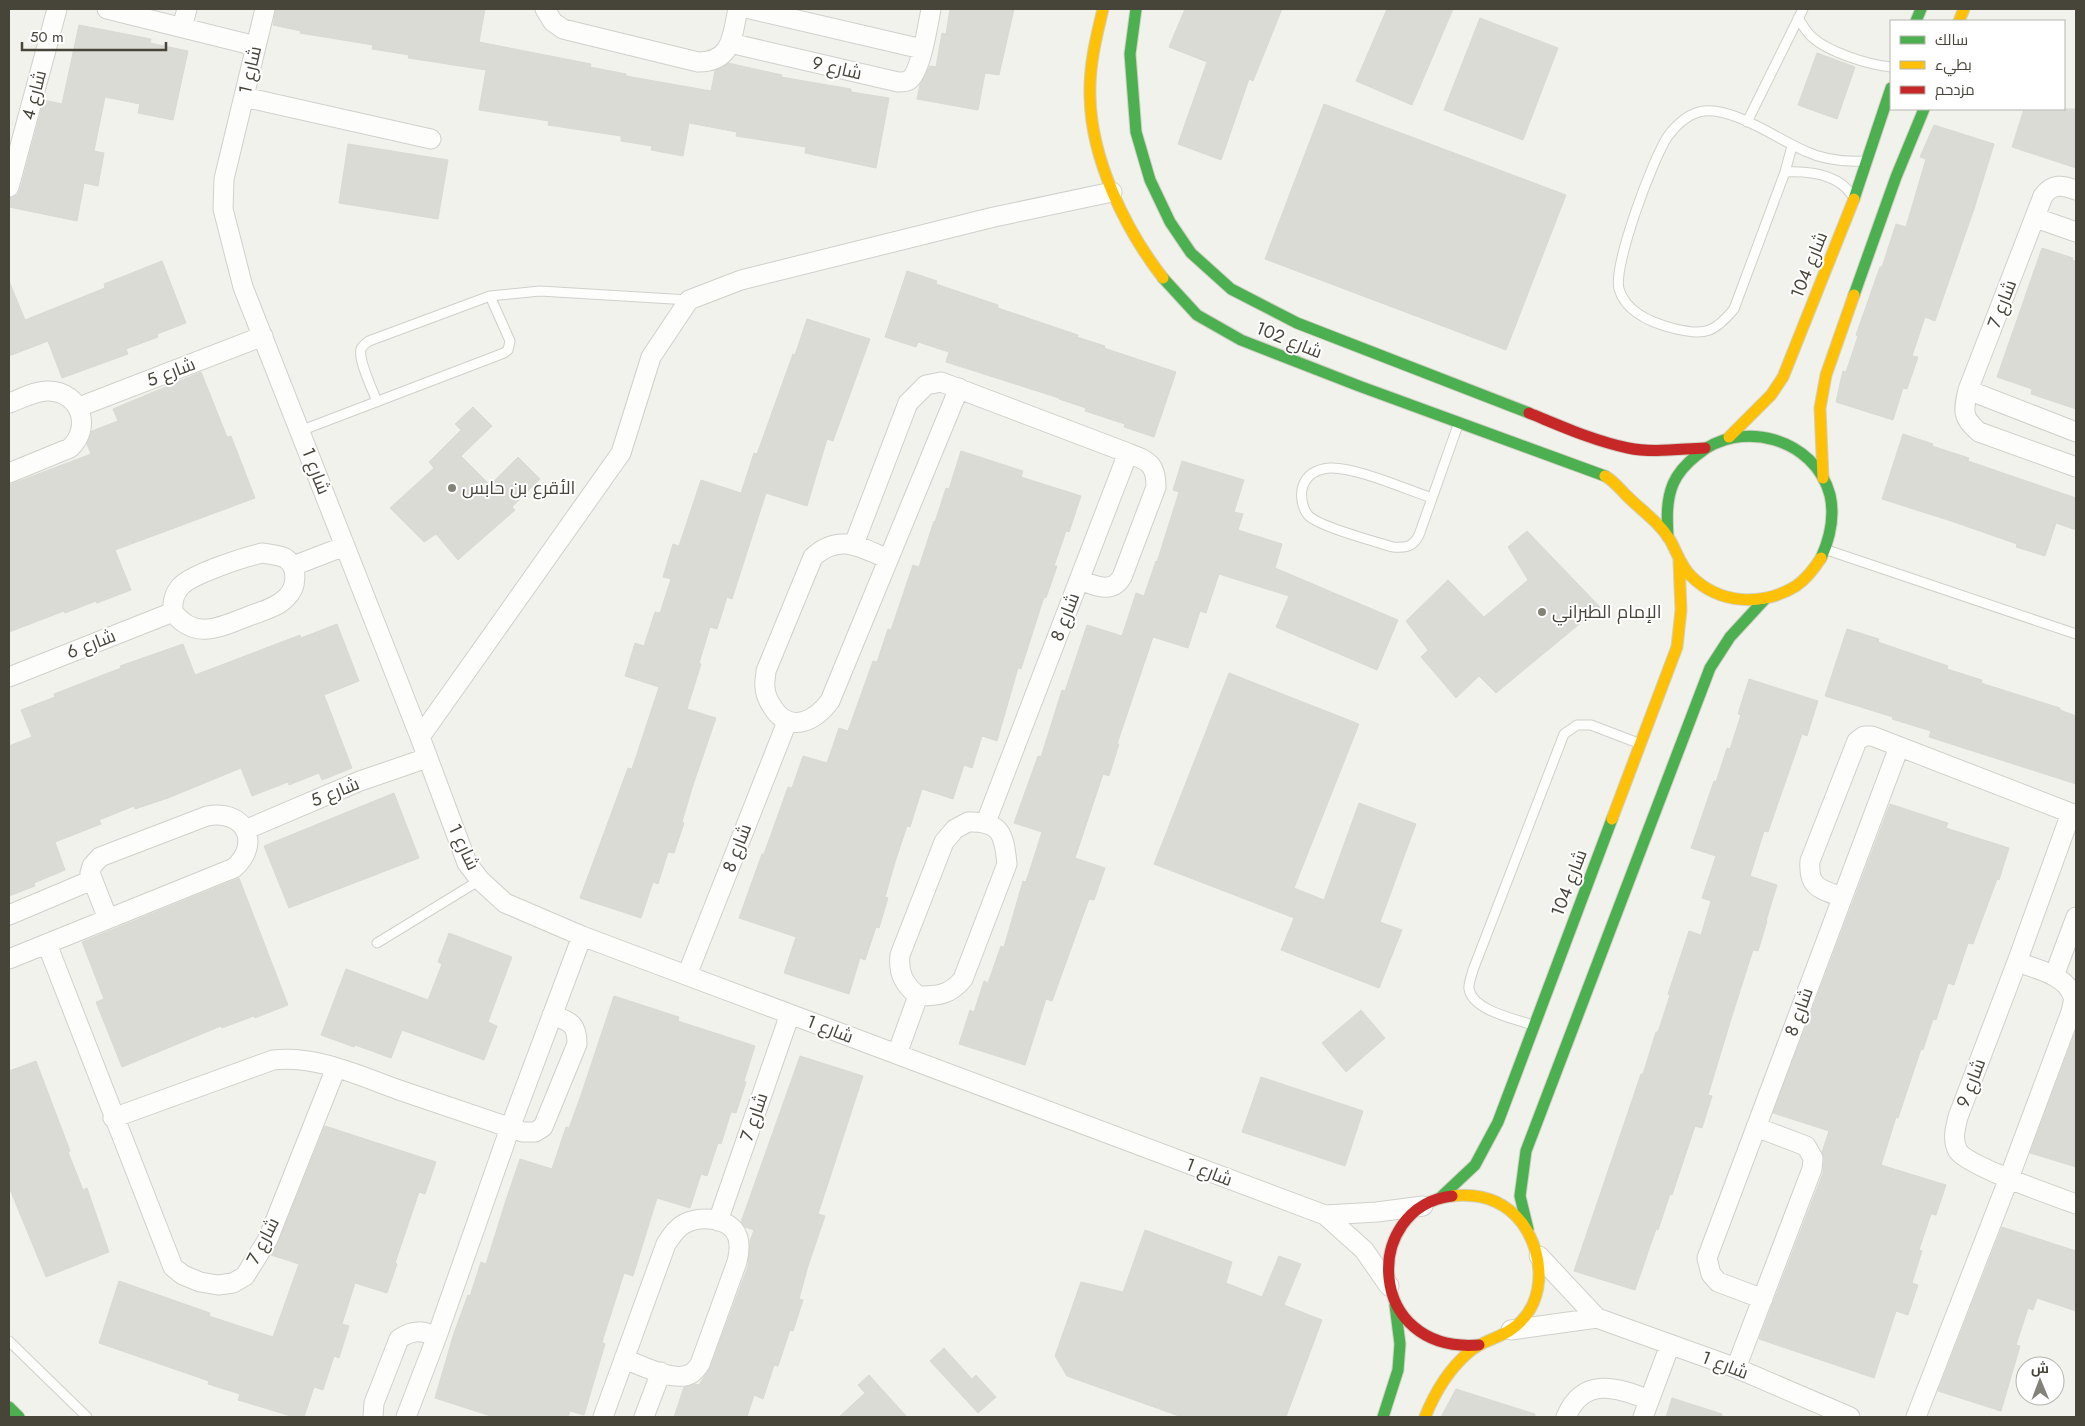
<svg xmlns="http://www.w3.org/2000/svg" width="2085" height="1426" font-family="Jost,Cairo,sans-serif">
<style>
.building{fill:#dbdbd6;stroke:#dad9d3}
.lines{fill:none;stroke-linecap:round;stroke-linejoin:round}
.lane-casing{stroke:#d0d0cb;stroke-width:11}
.street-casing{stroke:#d0d0cb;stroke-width:21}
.fast-casing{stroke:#d0d0c5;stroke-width:13}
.slow-casing{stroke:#d0d0c5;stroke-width:13}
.jam-casing{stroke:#d0d0c5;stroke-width:13}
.lane{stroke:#fdfdfc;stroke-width:9}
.street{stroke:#fdfdfc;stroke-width:19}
.fast{stroke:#4caf50;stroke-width:11}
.slow{stroke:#ffc107;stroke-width:11}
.jam{stroke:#c62828;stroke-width:11}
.poi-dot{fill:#838279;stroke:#fff;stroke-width:2}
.labels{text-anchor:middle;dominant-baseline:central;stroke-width:4;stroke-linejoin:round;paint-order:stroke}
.street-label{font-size:18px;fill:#47453a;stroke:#fff}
.poi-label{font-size:18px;fill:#47453a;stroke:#fff;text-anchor:start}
</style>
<rect width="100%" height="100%" fill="#f2f2ed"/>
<path class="building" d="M276 9H485L479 42 591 64 590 67 626 74V76L711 91 715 71 728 63 782 75 781 77 851 89V92L889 98 876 168 805 153 806 147 736 136 737 132 689 123 683 156 651 150 652 146 621 141V136L548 125 549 121 479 110 486 70 408 58 409 55 372 49 373 45 300 33 301 31 273 25Z
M950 9H1014L999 75 985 73 978 110 917 99 920 85 930 66 936 67 942 33 946 34Z
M1185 9H1282L1253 81 1249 79 1221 160 1178 144 1207 62 1169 47Z
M1387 9H1453L1412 105 1356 81Z
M1480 18 1558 48 1523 140 1444 110Z
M79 25 151 39 150 43 188 51 173 120 138 113 140 104 105 97 94 151 104 153 98 186 84 183 77 221 9 207V204L10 198 17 195 20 190 44 100 62 104Z
M1817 53 1855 67 1837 119 1798 105Z
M1324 104 1566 195 1506 350 1265 259Z
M2024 109H2076V168L2012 147Z
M1934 125 1994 144 1974 209 1935 321 1925 317 1912 356 1918 357 1907 389 1903 388 1893 420 1836 402 1841 379 1843 371 1846 372 1858 336 1856 335 1880 267H1882L1896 224 1906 227 1926 159 1920 157Z
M348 144 448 160 438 219 339 203Z
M2042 248 2073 258 2072 260 2076 261V409L2031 394 2032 389 1997 377Z
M162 261 186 323 157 334 158 337 126 349 128 354 62 378 48 341 9 356V281L25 320 105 288 104 284Z
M907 271 937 281 936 284 998 305V308L1078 335 1077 337 1105 346 1104 348 1176 372 1154 437 1124 427 1125 424 1085 411 1086 408 1059 399V398L946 362 949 352 918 342 916 347 885 337Z
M807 319 870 339 833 441 827 439 807 506 766 493 732 599 727 597 717 629 710 627 699 663 701 664 687 709 716 718 692 788 682 822 684 823 674 853 668 852 658 884 653 882 641 918 580 898 628 768 632 769 659 687 625 676 635 643 644 646 655 612 660 613 671 579 663 577 673 544 679 546 701 480 741 493 754 453 757 454 793 354 795 355Z
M201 372 227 437 231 436 255 498 115 550 131 590 97 603 96 601 65 613 64 611 9 632V485L91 454 87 444 92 431 118 421 113 409Z
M473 407 492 426 461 456 490 485 518 457 540 479 512 507 515 510 458 560 436 534 424 542 390 508 434 468 429 462 461 430 455 424Z
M1903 434 1933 444 1932 446 1969 458 1968 461 2076 498V530L2056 523 2045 556 2016 547 2017 544 1954 522 1882 499Z
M961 451 1023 471 1021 477 1081 496 1069 532 1066 531 1054 566H1057L1046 598 1044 597 1021 669 1018 668 997 741 982 736 972 768 964 765 953 799 922 789 910 827 907 826 895 862 885 897 888 898 879 928 876 927 865 960 860 958 849 994 784 973 796 937 739 918 762 854H764L788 787 792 788 803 756 827 763 839 728 848 731 873 661 877 662 888 629 891 630 913 565 919 567 934 521 935 522 946 488 949 489Z
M1182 461 1244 480 1234 512 1243 514 1238 530 1282 544 1275 568 1398 620 1377 670 1276 627 1289 596 1219 574 1206 613 1200 611 1188 648 1153 637 1117 744H1119L1109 776 1103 774 1075 858 1105 868 1094 900 1089 899 1052 1001 1046 999 1025 1065 959 1044 970 1010 974 1012 984 981 988 983 1001 946 1004 947 1023 881 1026 882 1042 832 1014 823 1038 756 1041 757 1062 690 1065 691 1087 625 1122 636 1136 593 1144 596 1156 561 1157 562 1179 492 1173 490Z
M1527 531 1600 607 1496 693 1479 676 1456 698 1421 657 1428 650 1406 621 1448 580 1484 617 1528 580 1508 547Z
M337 624 359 681 324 695 352 768 322 780 319 773 289 785 288 782 252 796 241 768 168 798 135 809 134 806 99 820 101 824 55 842 65 870 34 883 35 886 9 896V746L32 737 21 710 55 697 54 694 121 668 120 666 183 644 195 675 300 635 301 638Z
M1847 629 1879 639 1878 642 1948 666 1947 669 1982 680 1981 683 2060 708V710L2076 716V784L1929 737 1931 731 1892 719 1893 717 1825 696Z
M1229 673 1359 724 1294 888 1324 900 1359 803 1416 824 1380 922 1402 930 1379 988 1281 950 1294 918 1154 864Z
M1749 679 1818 701 1807 736 1802 734 1768 832 1764 831 1750 876 1777 885 1766 921H1767L1758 951 1753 950 1731 1019 1708 1095 1712 1096 1702 1128 1695 1126 1672 1195 1670 1194 1658 1230 1656 1229 1635 1290 1574 1271 1641 1074H1643L1656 1032H1658L1670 995 1668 994 1689 931 1701 935 1711 901 1702 898 1716 856 1691 848 1714 781 1716 782 1727 748 1730 749 1741 715 1738 714Z
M394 793 419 858 289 908 264 846Z
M1890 804 1948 823 1946 828 2009 848 1999 880 1997 879 1973 944 1968 943 1954 985 1948 983 1936 1020 1933 1019 1923 1050 1921 1049 1898 1118 1896 1117 1881 1165 1946 1185 1936 1215 1931 1214 1919 1250 1922 1251 1912 1283 1918 1285 1908 1315 1896 1311 1874 1378 1759 1339 1823 1173 1824 1159 1822 1152 1829 1131 1773 1113Z
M239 878 288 1005 255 1018 254 1016 222 1028 221 1026 122 1067 96 1002 104 999 82 942Z
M449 933 512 957 488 1022 497 1026 484 1060 402 1030 391 1058 355 1045 354 1047 321 1035 346 969 428 1000 442 964 438 962Z
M614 996 679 1017 678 1021 755 1046 744 1081 746 1082 736 1113 731 1112 721 1144 718 1143 707 1176 701 1174 690 1208 657 1198 633 1276 624 1273 602 1342 605 1344 584 1415 570 1411 568 1417H494L435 1398 454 1333 468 1295 470 1296 481 1262 486 1264 507 1197 520 1159 552 1169 566 1127 569 1128 580 1098Z
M1361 1010 1385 1038 1346 1072 1322 1043Z
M2076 1030V1167L2030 1153Z
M800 1056 863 1076 818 1214 825 1216 808 1266 799 1299 803 1300 793 1331 790 1330 778 1366 774 1365 763 1399 754 1395 747 1417H674L684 1387 695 1384 699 1385 710 1368 748 1266 750 1241 754 1230 745 1227 741 1222Z
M36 1061 70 1151 68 1152 83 1190 87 1188 109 1252 46 1277 9 1187V1071Z
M1261 1077 1363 1111 1345 1166 1242 1132Z
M325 1126 436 1162 425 1194 419 1192 395 1263 397 1264 387 1293 355 1283 342 1324 349 1326 339 1358 334 1356 323 1390 314 1387 304 1417H294L238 1400 240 1394 208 1384 209 1381 99 1343 119 1281 210 1313 209 1316 273 1337 299 1264 271 1255 278 1243Z
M2002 1227 2076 1251V1311L2037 1298 2033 1310 2028 1308 2016 1345 2020 1346 2001 1411 1938 1391Z
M1145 1230 1232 1262 1226 1283 1262 1297 1279 1256 1301 1264 1284 1305 1322 1320 1286 1417H1182L1067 1376 1055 1356 1081 1282 1123 1292Z
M944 1348 972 1379 976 1375 996 1397 978 1413 930 1361Z
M869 1375 907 1417H839L865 1393 858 1385Z
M1456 1389 1535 1414V1417H1441Z
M1672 1398 1722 1414V1417H1666Z"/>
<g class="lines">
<g class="lane-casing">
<path id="lane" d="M1798 18C1802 24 1806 32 1812 37 1828 52 1869 65 1891 67
M1747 122 1803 9
M1792 146 1785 172 1734 309C1715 332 1705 336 1676 329 1655 324 1626 313 1619 289 1613 265 1653 158 1668 136 1677 124 1689 113 1704 111 1733 107 1779 140 1805 151 1824 160 1844 162 1864 161
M1785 172C1808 171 1837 174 1851 194
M377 402C373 390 358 361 361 349 363 345 366 343 369 341L490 296 540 291 689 300
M300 431 504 353 508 350 510 341 490 296
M1432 498C1405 489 1356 467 1330 468 1318 469 1307 474 1303 486 1300 494 1302 508 1308 515 1317 526 1376 542 1393 547 1406 548 1413 547 1419 535L1458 425
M1827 550 2076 634
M377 943 480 880
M1533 1025C1516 1019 1473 1011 1469 989 1468 984 1472 975 1473 970L1564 734 1577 725H1591L1638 743
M9 1341 87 1417"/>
</g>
<g class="street-casing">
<path id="street" d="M107 9 256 46
M265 9 224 179 223 209 243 287 420 737 467 863 480 880 505 903 582 936 1325 1215 1364 1250 1389 1286
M545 9 553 22 563 29 698 62C733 62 732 35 738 9
M750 9 922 49
M182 27 187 9
M730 43 898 82C902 82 906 82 909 80 921 72 928 24 931 9
M244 97 431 139
M9 187 57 9
M2076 190C2062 185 2053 183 2043 196L1968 390C1963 411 1962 418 1979 432L2076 467
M2036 218 2076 232
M1968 390 2076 432
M9 403C21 399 36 390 49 391 81 392 92 428 70 448L9 473
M79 407 263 336
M854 544 908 403 926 385 941 382 1128 453C1148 461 1156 463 1156 487L1122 577C1111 595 1095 585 1079 580
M262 553C270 554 278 555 285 558 299 567 297 588 286 598 276 608 262 611 249 616 221 627 195 641 173 612 172 602 174 594 180 587 191 574 245 557 262 553Z
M888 559C860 547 839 533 813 557L766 671C766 676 764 682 765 687 765 694 769 702 773 708 790 734 815 721 830 701L959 388
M293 566 345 546
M9 677 173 612
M420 737 621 453 651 357 689 300 741 280 994 217 1112 192
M2071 813 2017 962 1958 1117C1955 1129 1952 1140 1958 1151 1968 1166 2054 1196 2076 1204
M968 822C1001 821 1004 834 1007 864L963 979C950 995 938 996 918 996 904 984 898 974 900 955L944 842 955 829Z
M986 822 1128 453
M245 830 360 781 427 758
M1842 897C1820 889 1808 888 1810 861L1857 741 1864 736H1872L2076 815
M9 915 92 880
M47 944 173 1267 183 1275 200 1282 218 1285 233 1283 245 1276 268 1239 336 1068
M9 959 234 868C262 843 245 809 207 816L100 857 92 866 90 873 108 919
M687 975 787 722
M2054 976 2076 917
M897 1054 918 996
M113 1118 273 1060C316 1055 360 1076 399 1090 441 1104 482 1118 523 1132H535L543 1127 577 1044C577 1023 570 1022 552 1015
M1325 1215 1377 1212 1423 1206
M718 1221 790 1014
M1539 1256 1597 1318 1736 1368 1850 1417
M1763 1299 1718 1282 1711 1274 1707 1258 1899 747
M1511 1330 1597 1318
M1736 1368 1812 1169 1813 1158 1806 1146 1756 1127
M373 1417 374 1403 399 1339C413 1329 422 1331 437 1336
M406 1417 437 1336 510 1128 582 936
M603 1417 666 1244C671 1237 676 1228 684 1224 700 1215 732 1217 738 1238 740 1246 739 1254 737 1262L700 1364C698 1367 695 1371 692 1373 676 1384 641 1365 624 1359
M644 1417 661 1372
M1566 1417C1583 1376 1617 1387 1649 1400
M1643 1417 1670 1345
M1916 1417 2009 1178 2071 1012C2072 1007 2074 1001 2073 997 2067 975 2036 969 2017 962"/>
</g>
<g class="fast-casing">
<path id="fast" d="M1136 9 1130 54 1136 132 1150 180 1170 222 1191 253 1231 289 1297 323 1529 413
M1916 21 1921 9
M1854 199 1891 88
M1163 278 1197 315 1241 340 1359 386 1605 476
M1854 295 1896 177 1924 109
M1668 537C1667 519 1666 501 1673 484 1678 472 1687 463 1697 455 1740 418 1815 438 1830 495 1835 517 1830 538 1821 558
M1441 1197 1475 1165 1498 1122 1612 819
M1528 1229 1520 1196 1526 1151 1710 668 1730 637 1765 599
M9 1407 19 1417
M1383 1417 1398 1370 1400 1344 1395 1305"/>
</g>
<g class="slow-casing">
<path id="slow" d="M1103 9C1096 38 1089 66 1090 96 1091 159 1125 229 1163 278
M1959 21 1964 9
M1729 437 1771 395 1783 377 1854 199
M1605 476C1614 481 1620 489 1627 496 1642 511 1659 522 1670 540 1677 552 1680 565 1691 576 1719 604 1762 607 1796 586 1806 579 1814 569 1821 558
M1823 478 1820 408 1826 375 1854 295
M1612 819 1677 647 1681 610 1679 562
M1425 1417C1435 1392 1449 1369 1469 1352 1482 1341 1496 1339 1509 1331 1547 1307 1546 1256 1522 1223 1504 1200 1480 1193 1452 1196"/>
</g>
<g class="jam-casing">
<path id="jam" d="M1529 413C1561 426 1594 441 1628 448 1652 453 1680 449 1705 448
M1452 1196C1362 1207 1365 1354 1479 1345"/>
</g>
<use href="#lane" class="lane"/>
<use href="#street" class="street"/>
<use href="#fast" class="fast"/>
<use href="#slow" class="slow"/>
<use href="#jam" class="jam"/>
</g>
<g class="poi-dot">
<circle cx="452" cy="488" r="5"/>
<circle cx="1542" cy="612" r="5"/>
</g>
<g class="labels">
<g class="street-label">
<text transform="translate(837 68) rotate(13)">شارع 9</text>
<text transform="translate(250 70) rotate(-77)">شارع 1</text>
<text transform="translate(34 95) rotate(-75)">شارع 4</text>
<text transform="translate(1809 265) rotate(-68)">شارع 104</text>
<text transform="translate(2002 304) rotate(-69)">شارع 7</text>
<text transform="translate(1289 340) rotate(22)">شارع 102</text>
<text transform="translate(171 372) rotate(-21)">شارع 5</text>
<text transform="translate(316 471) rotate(69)">شارع 1</text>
<text transform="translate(1065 617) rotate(-69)">شارع 8</text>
<text transform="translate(91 644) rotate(-21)">شارع 6</text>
<text transform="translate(335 792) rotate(-22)">شارع 5</text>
<text transform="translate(464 847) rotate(65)">شارع 1</text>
<text transform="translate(737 848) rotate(-69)">شارع 8</text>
<text transform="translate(1569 883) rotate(-69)">شارع 104</text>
<text transform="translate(1799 1012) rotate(-70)">شارع 8</text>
<text transform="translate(830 1029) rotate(21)">شارع 1</text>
<text transform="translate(1971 1083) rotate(-69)">شارع 9</text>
<text transform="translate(754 1117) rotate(-71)">شارع 7</text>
<text transform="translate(1209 1172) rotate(21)">شارع 1</text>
<text transform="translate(263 1241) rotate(-63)">شارع 7</text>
<text transform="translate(1725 1365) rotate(21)">شارع 1</text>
</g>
<g class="poi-label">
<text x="462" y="488">الأقرع بن حابس</text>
<text x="1552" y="612">الإمام الطبراني</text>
</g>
</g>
<rect width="2085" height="1426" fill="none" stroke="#47453a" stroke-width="20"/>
<rect x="1890" y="20" width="175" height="90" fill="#ffffff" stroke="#b5b5b0"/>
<rect x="1900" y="36" width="25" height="8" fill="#4caf50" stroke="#b5b5b0"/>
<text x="1935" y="45" font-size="15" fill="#47453a">سالك</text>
<rect x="1900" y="61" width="25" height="8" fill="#ffc107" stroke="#b5b5b0"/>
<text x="1935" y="70" font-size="15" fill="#47453a">بطيء</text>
<rect x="1900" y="86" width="25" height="8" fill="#c62828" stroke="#b5b5b0"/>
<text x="1935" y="95" font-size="15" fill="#47453a">مزدحم</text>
<g transform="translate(2040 1381) rotate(359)"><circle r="24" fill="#ffffff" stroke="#b5b5b0"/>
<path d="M0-4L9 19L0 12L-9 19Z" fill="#838279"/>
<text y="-8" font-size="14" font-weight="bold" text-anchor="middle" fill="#47453a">ش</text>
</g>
<path d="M22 42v8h144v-8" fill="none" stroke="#47453a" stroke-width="2.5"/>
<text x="30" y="42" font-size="15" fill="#47453a" stroke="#ffffff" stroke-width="4" paint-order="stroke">50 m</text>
</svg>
